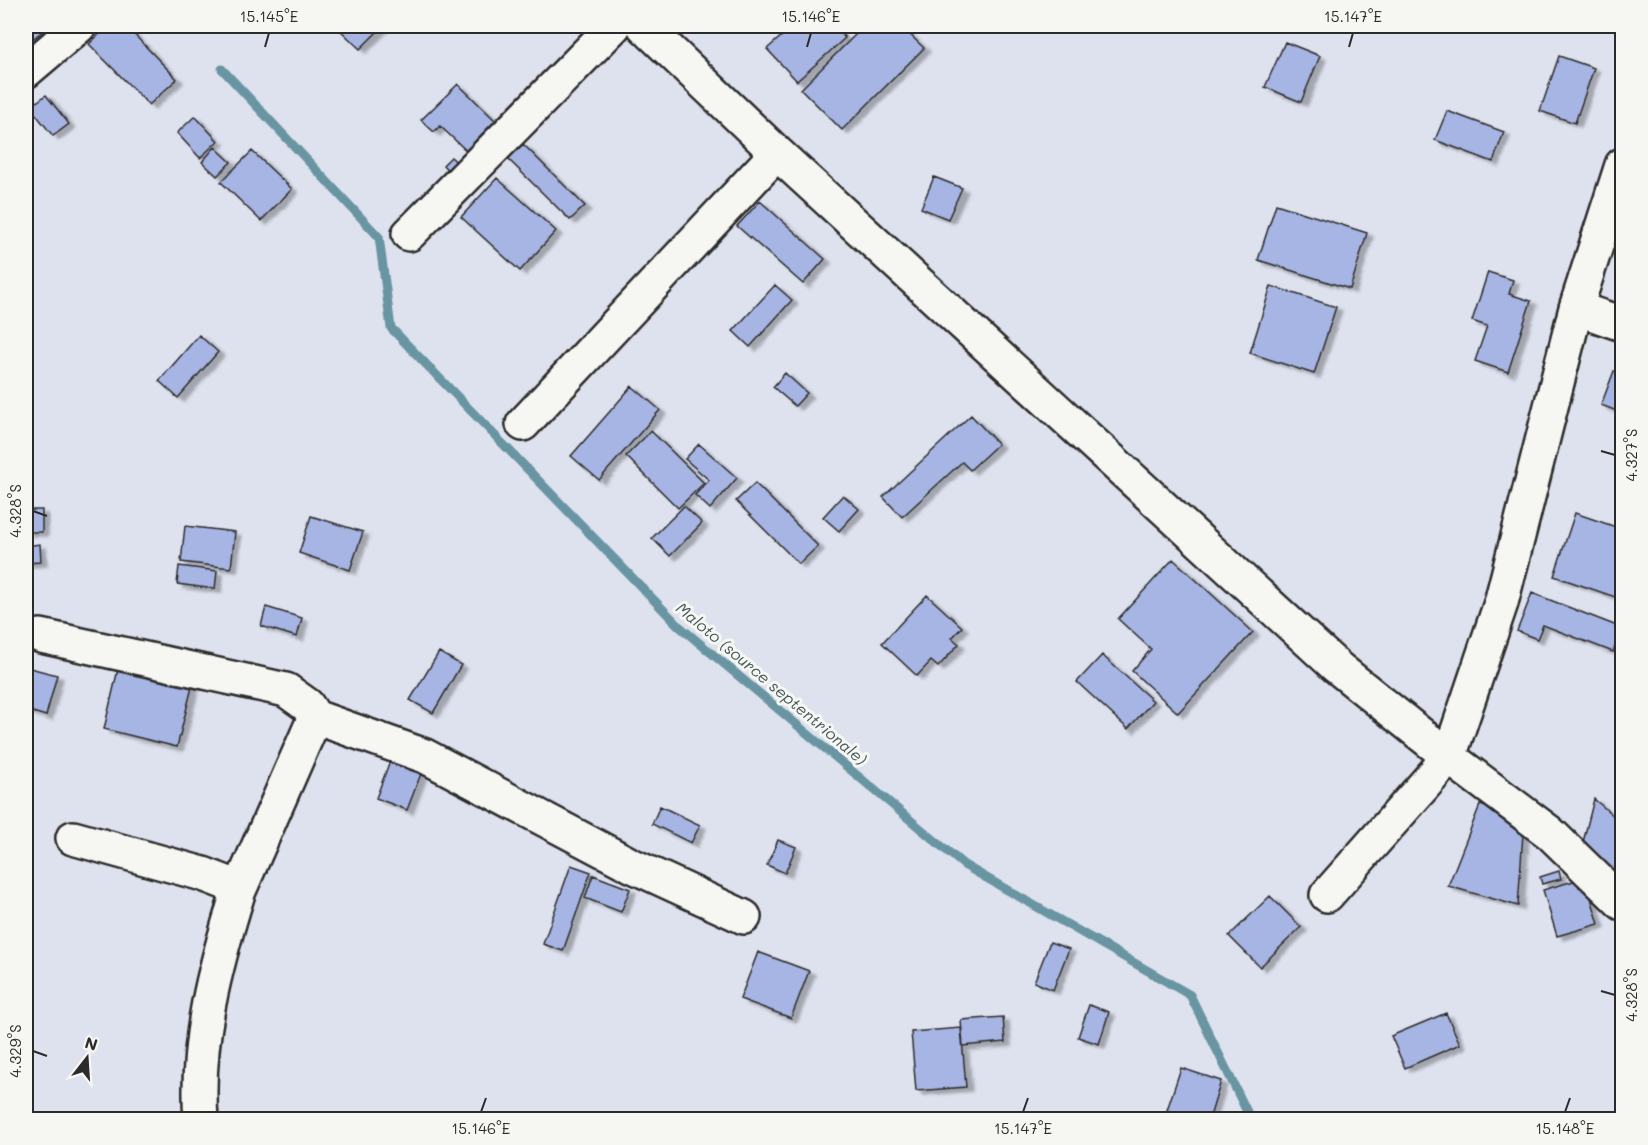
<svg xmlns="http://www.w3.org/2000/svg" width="1648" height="1145" font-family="Mali,sans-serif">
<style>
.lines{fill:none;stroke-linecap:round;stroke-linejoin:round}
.stream{stroke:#6895a1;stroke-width:9}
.building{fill:#a6b5e4;stroke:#2b2b2b;stroke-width:1.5;filter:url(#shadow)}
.street-casing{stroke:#2b2b2b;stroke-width:38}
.street{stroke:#f6f6f2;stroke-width:33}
.ticks{fill:none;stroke:#2b2b2b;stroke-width:2}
.labels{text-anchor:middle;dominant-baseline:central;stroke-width:6;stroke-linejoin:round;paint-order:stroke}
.water-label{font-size:16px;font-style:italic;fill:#44575c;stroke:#f6f6f2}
.neatline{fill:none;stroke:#2b2b2b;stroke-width:2}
.ticks-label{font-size:15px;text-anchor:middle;fill:#2b2b2b}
</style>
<defs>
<filter id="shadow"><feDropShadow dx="6" dy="4" stdDeviation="1.5" flood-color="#0004"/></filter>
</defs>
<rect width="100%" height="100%" fill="#dee2ee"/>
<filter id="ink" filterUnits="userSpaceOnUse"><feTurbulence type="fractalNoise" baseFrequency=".0167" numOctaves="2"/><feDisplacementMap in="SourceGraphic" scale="12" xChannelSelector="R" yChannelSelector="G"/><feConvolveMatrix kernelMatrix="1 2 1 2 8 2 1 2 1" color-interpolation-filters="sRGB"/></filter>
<g filter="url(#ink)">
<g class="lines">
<path class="stream" d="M222 69 379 237 391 328 679 626 964 865 1190 995 1251 1120"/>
</g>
<path class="building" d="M26 26H49L26 44Z
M108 26H126L177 79 149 105 89 44Z
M336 26H380L382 27 360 49Z
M793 26H834L845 38 797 81 767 49Z
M864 26H901L924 48 842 130 801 89Z
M1285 42 1320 56 1301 102 1265 87Z
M1559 56 1594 68 1575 123 1540 111Z
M458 84 500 125 471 155 440 126 434 132 421 120Z
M46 95 69 124 53 136 30 107Z
M1447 111 1504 132 1493 162 1435 140Z
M195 116 218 141 200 158 177 133Z
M523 144 585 206 570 220 508 159Z
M215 147 231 162 217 176 202 162Z
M252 151 292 189 261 221 221 182Z
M451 157 462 167 453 176 443 165Z
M934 177 962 188 948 219 921 208Z
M497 178 556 231 520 271 461 217Z
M760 201 825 259 803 284 737 226Z
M1276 204 1367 233 1350 289 1258 260Z
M1488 272 1513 280 1509 294 1531 301 1508 372 1475 361 1487 326 1472 321Z
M775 285 792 300 750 347 733 331Z
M1271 286 1336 307 1314 374 1250 353Z
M199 335 218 352 178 398 159 381Z
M1622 358V413L1601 405 1614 371 1617 372Z
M785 373 807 393 795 406 773 387Z
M632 386 660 410 599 480 571 456Z
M971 415 998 444 970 470 962 462 902 517 883 497Z
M651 431 704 483 678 508 626 456Z
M699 444 737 478 710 509 695 495 709 480 685 459Z
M755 483 818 546 799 564 736 501Z
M843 495 859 509 839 531 823 517Z
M684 506 702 523 670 556 652 538Z
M26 510H42V532H26Z
M1575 513 1622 529 1621 599 1554 576Z
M311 516 363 532 350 570 299 553Z
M185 526 235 532 231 568 181 562Z
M40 544 41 562 26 563V546Z
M1173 559 1253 632 1178 713 1132 671 1151 649 1118 619Z
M179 566 217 571 215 589 177 584Z
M1532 593 1622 628 1613 652 1543 625 1537 639 1517 631Z
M927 595 962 627 952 638 959 644 938 667 931 661 917 676 882 643Z
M266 607 302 618 297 637 261 626Z
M439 652 461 665 433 713 410 700Z
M1102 655 1153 701 1128 729 1077 682Z
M119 665 193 683 177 747 104 729Z
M26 667 57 675 46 716 26 710Z
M393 753 424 766 407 810 376 798Z
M1594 799 1622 823V846L1613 875 1582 846Z
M1480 805 1524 819 1518 906 1448 886Z
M660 806 700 825 691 843 652 824Z
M778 840 796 847 785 873 767 865Z
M571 865 591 872 563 951 543 944Z
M1559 871 1561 879 1542 884 1540 877Z
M593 875 630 889 621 912 585 898Z
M1577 880 1579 887 1587 885 1599 924 1557 936 1543 890Z
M1270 896 1301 927 1260 967 1229 936Z
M1050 942 1069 949 1053 990 1034 982Z
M758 952 809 971 791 1018 740 999Z
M1089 1005 1109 1012 1099 1044 1078 1037Z
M1446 1013 1460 1044 1405 1068 1391 1036Z
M1003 1017 1005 1042 963 1046 961 1020Z
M961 1028 966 1087 916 1091 911 1032Z
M1181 1068 1221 1081 1209 1120H1195L1167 1110Z"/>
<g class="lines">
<g class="street-casing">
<path id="street" d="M644 26 777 153 1337 667 1449 757 1550 833 1622 903
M26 71 79 26
M409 234 614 26
M1576 308 1622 324
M523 424 777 153
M41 636 286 690 307 705 315 717
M73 838 203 874 229 884 238 893C215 967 195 1041 201 1120
M238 893 315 717 425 756 631 865 744 917
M1327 895 1449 757 1501 603 1576 308 1622 165"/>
</g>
<use href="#street" class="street"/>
</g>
</g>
<path class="ticks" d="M265 47 269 33M807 47 811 33M1349 47 1353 33M1601 451 1615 455M33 511 47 516M1601 991 1615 995M33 1051 47 1056M481 1112 486 1098M1023 1112 1028 1098M1565 1112 1570 1098"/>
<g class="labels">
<g class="water-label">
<text transform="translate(772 683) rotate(40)">Maloto (source septentrionale)</text>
</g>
</g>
<rect width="1648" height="1145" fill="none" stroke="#f6f6f2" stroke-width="66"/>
<g transform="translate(87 1058) rotate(17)" stroke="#f6f6f2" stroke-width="4.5" paint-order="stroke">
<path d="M0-4.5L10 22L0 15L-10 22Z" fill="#2b2b2b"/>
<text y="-9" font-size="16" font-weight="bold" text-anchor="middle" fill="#2b2b2b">N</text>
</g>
<rect x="33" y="33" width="1582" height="1079" class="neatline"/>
<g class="ticks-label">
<text x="269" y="22">15.145°E</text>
<text x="811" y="22">15.146°E</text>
<text x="1353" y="22">15.147°E</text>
<text transform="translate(1632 455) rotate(-90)" y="5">4.327°S</text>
<text transform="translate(16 511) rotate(-90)" y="5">4.328°S</text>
<text transform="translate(1632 995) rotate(-90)" y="5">4.328°S</text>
<text transform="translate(16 1051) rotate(-90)" y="5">4.329°S</text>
<text x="481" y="1134">15.146°E</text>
<text x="1023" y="1134">15.147°E</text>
<text x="1565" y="1134">15.148°E</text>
</g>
</svg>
